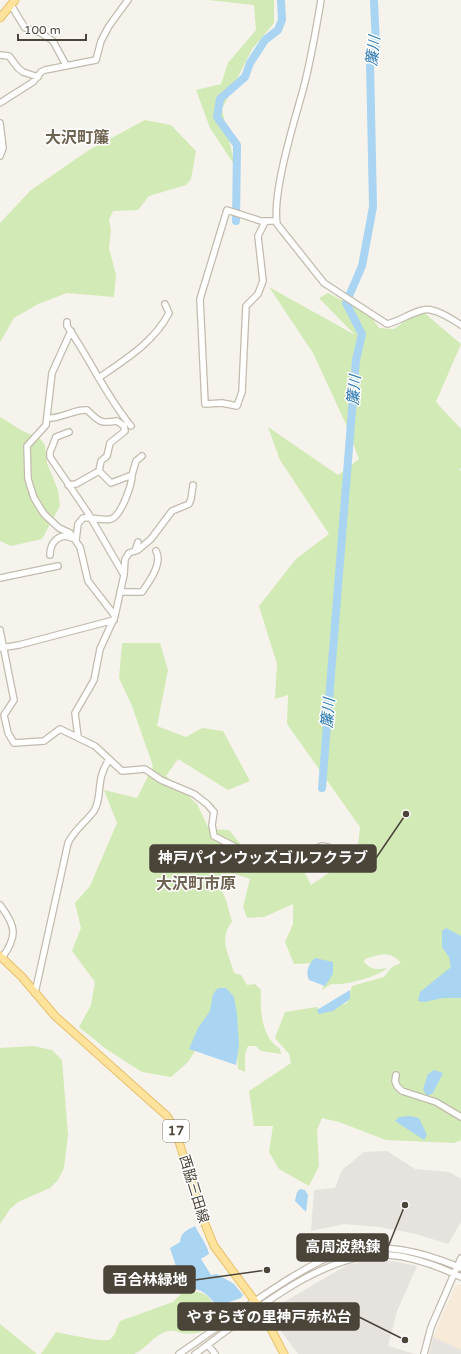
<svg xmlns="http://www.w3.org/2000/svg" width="461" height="1354" font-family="'Varela Round','Noto Sans JP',sans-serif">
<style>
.commercial{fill:#f7ead8}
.industrial{fill:#e6e2dd}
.green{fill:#d2eab5}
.water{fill:#a9d4f2}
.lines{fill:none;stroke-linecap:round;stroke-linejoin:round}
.river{stroke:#a9d4f2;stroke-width:8}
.minor-casing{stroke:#c2bbae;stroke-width:8}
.major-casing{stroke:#e6c16a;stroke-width:9}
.minor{stroke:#fff;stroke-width:5.5}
.major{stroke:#ffe39c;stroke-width:7}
.labels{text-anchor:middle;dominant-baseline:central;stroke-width:3;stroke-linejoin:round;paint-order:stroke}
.shield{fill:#fff;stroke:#817c74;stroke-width:1}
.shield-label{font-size:13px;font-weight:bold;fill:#4b4439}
.street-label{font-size:14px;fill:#4b4439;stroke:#fff}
.water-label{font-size:15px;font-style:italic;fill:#2e7ab2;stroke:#fff}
.quarter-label{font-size:16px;font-weight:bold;fill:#6e6250;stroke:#fff}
.leader{fill:none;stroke:#4b4439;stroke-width:1.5}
.callout-dot{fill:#4b4439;stroke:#fff;stroke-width:1.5}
.callout{fill:#4b4439;stroke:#4b4439;stroke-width:1.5}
.callout-label{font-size:15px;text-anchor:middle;font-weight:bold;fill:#fff}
</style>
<rect width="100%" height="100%" fill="#f6f3ec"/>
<path class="commercial" d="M461 1284V1350L433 1337 455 1286Z"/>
<path class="industrial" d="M387 1151 415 1169 449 1172 461 1179V1222L448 1244 416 1234 379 1227 344 1224 311 1231 314 1190 335 1188 342 1170 364 1152Z
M377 1258 417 1266 397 1311 388 1346 415 1354H298L267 1312 347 1265Z
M433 1337 461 1350V1354H429Z"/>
<path class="green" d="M208 0H274V23L252 49 222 109 235 166 210 128 196 90 221 84 228 63 256 30 254 5Z
M145 120 171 125 196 151 191 179 186 185 149 196 138 210 113 211 109 220 111 230 109 248 116 275 114 297 67 293 38 304 14 318 0 342V223L31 190 89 150Z
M269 287 355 335 319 298 328 293 370 315 379 328 394 329 421 310 461 344 436 402 461 429V468L459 470 461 471V1140L454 1143 386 1140 339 1122 322 1118 317 1130 319 1166 309 1186 279 1169 269 1152 273 1126H254L249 1091 291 1063 289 1054 275 1038 285 1012 317 1007 321 1012 347 1003 352 986 384 977 392 967 401 963C390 950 380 954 365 959L364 962C371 970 377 970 387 968 379 977 342 986 331 984L322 990 331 967 315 963 294 964 285 942 293 924V904L264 917 247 918 243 907 250 879 235 874H221L218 882 226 900 232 922C218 939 229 954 234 973L241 975 247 985 255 984 261 990C260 1010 261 1037 280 1049L281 1054 261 1051 256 1046H248L245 1054V1072L238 1069 234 1007 208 1030 188 1062 171 1077 142 1072 106 1049 79 1027 91 1005 95 982 72 951 81 928 75 903 90 886 117 823 104 790 137 798 153 766 132 706 119 678 122 643H160L168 670 157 726 186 737 202 728 223 731 250 781 228 790 178 759 166 776 197 804 209 829 229 830 247 852 298 859 311 885 357 854 360 827 287 724 288 695 275 699 277 664 259 606 296 559 329 534 280 460 268 427 338 475 359 459 345 422 313 353Z
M0 417C15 425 21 433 38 436L45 445 47 463 58 490 60 506 42 539 11 546 0 541Z
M33 1046 52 1050 62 1060 68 1135 64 1168 58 1180 50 1188 18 1202 10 1209 0 1224V1048Z
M184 1291C209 1291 214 1298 216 1322 209 1332 194 1335 182 1333 178 1332 174 1330 170 1331 154 1333 147 1349 134 1354H41L56 1332C66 1334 102 1342 109 1340 115 1337 117 1327 120 1321L173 1302Z
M0 1324 37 1354H0Z"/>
<path class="water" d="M446 928 461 936V998H443L424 1002 418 1001 420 992 451 967 449 957 442 947V931Z
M315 958 333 962V974L325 986 309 980C305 971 309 964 315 958Z
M218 988H226L234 997 237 1014 239 1045 236 1065 189 1049 198 1028 210 1011 213 994Z
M350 990V999L333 1011 319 1014 317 1010Z
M434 1070 443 1073 433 1093 427 1096 423 1089 428 1074Z
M410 1116 419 1118 427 1135 424 1140 395 1121 399 1117Z
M300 1189 305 1190 308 1195 306 1212 295 1201 297 1192Z
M195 1226C200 1236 207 1244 209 1254L201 1259 211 1275 217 1274 234 1284 243 1295 241 1298 217 1306C206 1293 202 1288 183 1288L170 1248 180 1242C181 1232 187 1230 195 1226Z"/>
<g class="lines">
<path class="river" d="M236 221 237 145 217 117 220 99 245 77 250 63 265 40 278 30 282 20 281 0
M322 788 356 360 362 334 346 303 362 266 373 207 370 62 376 46 374 0"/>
<g class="minor-casing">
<path id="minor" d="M321 0C316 30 311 60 303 90 294 122 272 193 277 224L324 283 387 324C400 321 410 313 423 310 434 307 452 319 461 325
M11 5 25 28 41 33 53 41 66 65
M0 55 9 56 18 68 23 72 38 77
M0 103 33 82 41 72 45 70 96 60 101 41 109 26 128 0
M0 123 3 148 0 156
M265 222 258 236 263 281 258 294 246 306 242 392 237 406 222 403 205 404 200 299 227 210 261 221H276
M67 322V326C90 359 106 396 131 426
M71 331 52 373 46 425 27 446 28 479 34 498 44 514 59 528 70 533 80 547 88 581 115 616 100 649 94 680 75 713 78 737
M100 377C126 359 154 342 169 313L165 304
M48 418C62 419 73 409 87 410 99 421 99 424 117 421L124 426 125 431 110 443 107 456 101 461 99 471
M69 432 56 437 50 452V457L88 513 124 575 115 616
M132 475 136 461 142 456
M68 485 76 484 99 471 111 483 132 475C132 485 121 516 111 519 103 521 92 517 83 518L78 524 76 540
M135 551 138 542
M50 555C50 542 60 532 72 538
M124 575 125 559 129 553 138 550 151 539 172 511 189 504 191 499 193 485
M0 578 58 566
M120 592H142C149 582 163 563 156 551
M0 630 14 700 4 715 8 733 14 743 44 741 60 729 95 746 122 771 145 769 161 780 194 794 207 804 214 812 212 825 214 836 241 850 289 854 307 852 322 846 328 847 335 855 343 858
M0 648 19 645 114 620
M0 905C16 926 18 936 2 958
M35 993 68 843C74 830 86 822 94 811 103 797 95 779 109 760
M396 1075 395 1081 397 1086 402 1091 436 1102 461 1117
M208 1345 215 1354
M179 1354C217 1328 253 1301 292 1277 308 1268 322 1258 340 1253 382 1241 423 1252 461 1268
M195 1354C245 1318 325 1249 389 1255 414 1257 438 1266 461 1277
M424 1354 431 1327 461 1258"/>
</g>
<g class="major-casing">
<path id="major" d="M0 18 15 0
M0 956 22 977 55 1016 167 1116 176 1132 203 1219 214 1246 260 1308 284 1354"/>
</g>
<use href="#minor" class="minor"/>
<use href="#major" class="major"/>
</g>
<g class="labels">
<rect class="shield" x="163" y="1120" width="26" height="22" rx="3"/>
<g class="shield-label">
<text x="176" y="1131">17</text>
</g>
<g class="street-label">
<text transform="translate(194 1189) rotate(73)">西脇三田線</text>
</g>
<g class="water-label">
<text transform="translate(373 51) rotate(-83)">簾川</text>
<text transform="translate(354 390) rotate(-85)">簾川</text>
<text transform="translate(328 713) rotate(-85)">簾川</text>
</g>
<g class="quarter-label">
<text x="77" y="138">大沢町簾</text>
<text x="196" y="884">大沢町市原</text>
</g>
</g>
<path class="leader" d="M406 814L376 858M405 1205L388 1247M267 1270L195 1280M405 1340L359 1317"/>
<g class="callout-dot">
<circle cx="406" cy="814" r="4"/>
<circle cx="405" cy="1205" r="4"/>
<circle cx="267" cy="1270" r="4"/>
<circle cx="405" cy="1340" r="4"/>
</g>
<g class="callout">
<rect x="150" y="845" width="226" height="27" rx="4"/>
<rect x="297" y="1234" width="91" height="27" rx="4"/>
<rect x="104" y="1266" width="91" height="27" rx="4"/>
<rect x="178" y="1303" width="181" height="27" rx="4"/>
</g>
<g class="callout-label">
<text x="263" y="863">神戸パインウッズゴルフクラブ</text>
<text x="343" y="1252">高周波熱錬</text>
<text x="150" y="1285">百合林緑地</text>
<text x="269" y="1322">やすらぎの里神戸赤松台</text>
</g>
<path d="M18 34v6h68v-6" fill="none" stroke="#4b4439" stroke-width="2"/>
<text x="24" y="34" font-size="12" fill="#4b4439" stroke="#ffffff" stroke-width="3" paint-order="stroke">100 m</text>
</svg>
